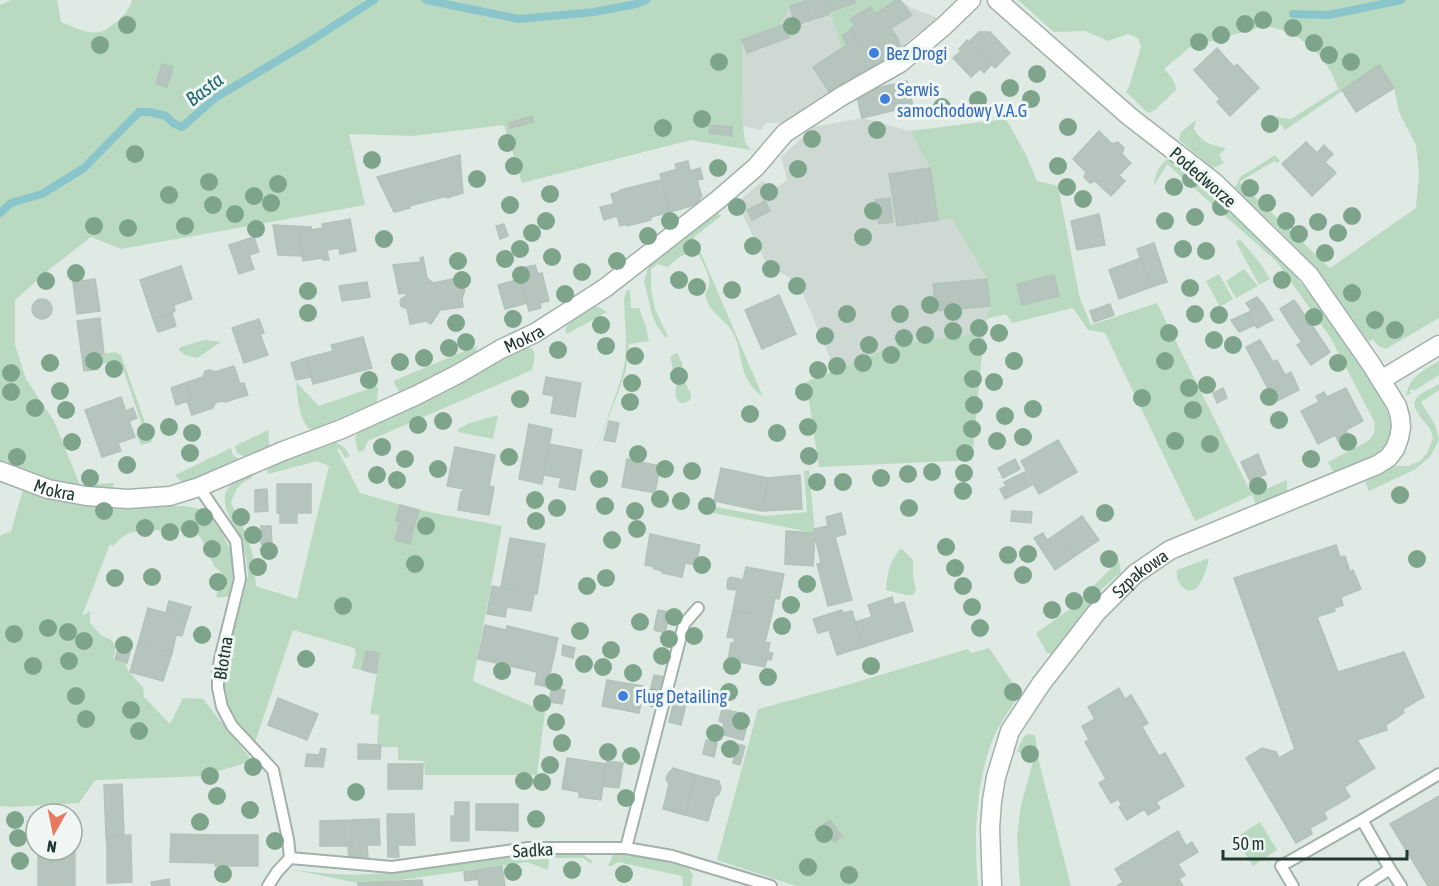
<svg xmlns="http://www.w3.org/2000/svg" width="1439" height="886" font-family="'Asap Condensed',sans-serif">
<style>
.built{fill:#ced9d3}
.green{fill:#b9dac0}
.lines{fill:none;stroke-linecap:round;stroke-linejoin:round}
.stream{stroke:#8ac5cc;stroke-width:8}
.building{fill:#b5c4bd;stroke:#b2c3bb;stroke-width:1.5}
.service-casing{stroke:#a2b1ab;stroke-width:14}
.minor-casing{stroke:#a2b1ab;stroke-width:21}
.service{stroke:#fff;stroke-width:10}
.minor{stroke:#fff;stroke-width:18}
.tree{fill:#7ea58b}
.shop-dot{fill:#3f7fe0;stroke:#eff6f3;stroke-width:2}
.labels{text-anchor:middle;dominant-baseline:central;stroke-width:6;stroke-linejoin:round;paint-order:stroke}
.shop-label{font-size:18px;fill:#366cbe;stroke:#eff6f3;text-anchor:start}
.street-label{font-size:18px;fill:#213831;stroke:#eff6f3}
.water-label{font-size:20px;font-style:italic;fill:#206770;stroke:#eff6f3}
</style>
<rect width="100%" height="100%" fill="#dfeae4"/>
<path class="built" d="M809 0H870L880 10 896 0H900L911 8 938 18 906 43 902 50 782 123H766L761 130 743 126 742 40 780 26 790 6Z
M862 118 910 131 930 168 937 219H952L987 279 990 306 984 333 898 344 835 370 799 284 766 263 737 203 762 181 776 188 787 180 781 157 814 127Z"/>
<path class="green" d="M11 0H57L61 22C73 27 91 36 103 31 107 29 112 25 115 23 124 16 129 10 132 0H809L790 6 780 26 742 40 743 126 745 142 751 150 691 140 522 183 504 125 413 136 349 134 365 205 121 249 91 237 51 268 15 300V345L26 379 54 421 80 485 114 483 112 490 72 488 0 464V5Z
M826 0H827L831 11 855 3 854 0H896L875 14 870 7 851 19 855 26 842 36 847 45 842 48Z
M1018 0H1439V318L1386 349 1378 346 1373 339 1368 342 1335 295 1300 251 1235 188 1240 177 1275 155 1280 161 1277 163 1274 161 1239 182 1330 268 1416 208 1419 173 1416 145 1399 112 1394 88 1379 66 1285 130 1275 117 1291 119 1338 89C1328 55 1298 30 1264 26L1189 48 1164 69C1170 76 1176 81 1176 90L1155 110 1148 113 1126 92 1129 87 1141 47 1138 38 1128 34 1108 41 1085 31 1054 32Z
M1006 119 1025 153 1037 181 1058 186 1080 299 1091 325 1157 303 1252 495 1287 480V491L1256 505 1252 495 1195 521 1105 333 1088 330 1073 308 1012 323 1006 314 986 319 990 305 987 279 952 219 938 220 930 168 910 131Z
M1196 120 1194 129C1201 142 1212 146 1226 148L1219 155 1224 163 1213 168 1179 140 1181 132Z
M1166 160H1170C1183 171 1197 180 1210 191 1272 245 1327 308 1369 379 1378 395 1394 414 1390 434 1385 457 1355 464 1336 472L1332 470 1328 462 1368 441 1374 434 1375 423 1330 337 1277 262 1167 164 1154 186C1155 175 1158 167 1166 160Z
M717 212 721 216 694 237 763 397C736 377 745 354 732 331 725 320 709 311 706 299 704 292 708 291 709 286 711 276 703 264 699 255 687 250 677 258 668 267L658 264 651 269V289L655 309 668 337H665L657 326 652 315 644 281 649 265Z
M1240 239 1260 263 1270 279 1259 285 1236 242Z
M1244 269 1258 286 1236 298 1226 281Z
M1219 274 1233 299 1220 307 1206 281Z
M629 289 630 290 631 308H639L646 327 649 341 629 344 626 371 595 454 622 376 625 361 626 344 624 299 626 292Z
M592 307H599L607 312 567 334 565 331 569 319Z
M984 333 972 460 819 467 806 382 898 344Z
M205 340 221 342 197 358 185 355 179 350 180 347Z
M477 346 476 357 451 370 399 392 393 381Z
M527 347C539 349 534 361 532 370L368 441 364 450 359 452C352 435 355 434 370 425L471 375 522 348Z
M115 352 121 355 152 442 141 445 136 434 144 431 123 369 116 363 100 364 98 355Z
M678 353C678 355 681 361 682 363 683 368 680 372 682 377 685 385 702 403 680 403 672 396 676 387 678 379L673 370 671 360 670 358 674 354Z
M1439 361V375L1414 391 1413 389 1410 390 1411 393 1406 396C1409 377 1424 370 1439 361Z
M296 382 319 406 377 386 378 389 377 402 317 428 309 429C298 416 298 398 296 382Z
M1439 384V390L1421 402 1435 425 1439 440 1430 457 1414 470 1369 491 1365 482 1395 466H1408L1420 461 1427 453 1433 438C1432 435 1432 432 1430 429 1425 421 1407 407 1418 396 1424 391 1433 388 1439 384Z
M498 415 493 439 458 432V429L470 423Z
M268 430 270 449 247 458 237 453 235 446Z
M334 441 345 448 350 456 345 458 340 449H337L360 493 419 510 502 526 473 681 545 712 537 775H425L424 761 398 760V747H382V744H377L379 715 370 714 377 673 352 668 356 653 354 648 293 630 255 742C244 731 234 720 228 704 216 673 242 609 248 575 247 564 246 553 242 542 235 524 212 498 234 482 239 478 245 476 251 473L252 478C238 484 236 489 231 503L246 533 253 555 256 586 297 599 329 466 317 461 268 474 266 466Z
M231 448 233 455 242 461 232 466 184 482 181 481 175 475Z
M809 470 815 533 714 513 715 507 766 516 807 512 804 471Z
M23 490 48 499 77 505 119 509 141 506H184L197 508 211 517 221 531 230 549 234 572 230 596 218 598 216 596 222 573 214 566 209 553 200 536 188 531 146 530 129 533 121 538 113 546 110 544 82 616 90 611V623L101 635 111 640 115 645V651L113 659 125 663 129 672 143 687 144 697 170 724 183 698 203 699 252 761 203 776 95 780 79 803 13 807 0 806V536L11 531Z
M901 548 913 560V576L916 590 913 595H907L886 590C887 573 890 560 901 548Z
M1209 558C1208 565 1203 580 1199 585 1189 599 1174 583 1177 570Z
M1119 560 1121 572 1102 589 1052 654 1047 653 1036 633 1073 607Z
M989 648 1017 689 1018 697C1008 712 997 727 991 744 975 789 974 840 978 886H796L717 860 758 709 836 688 968 649 971 653Z
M1027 734 1035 735 1039 762 1071 886H1020L1017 837 1021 805 1033 762 1017 751 1023 738Z
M1260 822 1277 850 1253 866 1235 838Z
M556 854 584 855 592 861 591 864 583 858H549L548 870 527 862 393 881 358 883 294 870C320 873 346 876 372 874 400 873 428 868 455 864 489 859 523 856 556 854Z
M628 854 651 857 684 867 689 869 693 874 691 886H683L682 876 618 862 612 866H608L613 855Z"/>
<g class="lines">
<path class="stream" d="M426 0 519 19 594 12 636 4 646 0
M1293 14 1329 15 1401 0
M0 213 11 203 42 194 84 168 139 112H150L166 116 173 123 182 127 215 98 304 45 374 0"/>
</g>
<path class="building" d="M807 0H826L830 14 811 20 805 1Z
M827 0H854L855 3 831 11Z
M896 0H900L912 15 891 28 899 41 898 42 902 50 875 67 850 29 855 26 850 19 871 7 875 14Z
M805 1 811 20 795 25 790 6Z
M785 24 790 37 747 53 742 40Z
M851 30 875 67 831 95 813 67 847 45 842 36Z
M979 32H990L1010 53 995 68 969 42Z
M967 40 991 65 984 73 980 69 971 77 953 58 961 51 959 49Z
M1217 48 1234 67 1237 64 1259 88 1230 116 1217 102 1220 99 1194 70Z
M162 64 173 67 167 87 156 84Z
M1379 65 1394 88 1356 112 1342 90Z
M907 81 913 106 862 118 856 93Z
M532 116 534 122 510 128 509 123Z
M710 125 732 127V136L709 133Z
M1099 131 1112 144 1118 142 1124 148 1122 154 1131 163 1119 175 1125 181 1111 196 1095 181 1090 183 1084 177 1086 172 1073 159Z
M1306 142 1317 153 1324 145 1333 154 1325 162 1336 173 1312 196 1282 164Z
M460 155 463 193 447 198V196L409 206 410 208 394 212 377 177Z
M688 161 690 171 700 168 703 179 697 180 702 197H699L701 203 670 212 660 174 677 169 675 164Z
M930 168 938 220 897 226 889 174Z
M661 180 670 212 651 217V220L627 226 626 224 620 226 617 216 604 220 600 207 614 204 611 194 620 191V190Z
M890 198 893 222 879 224 875 200Z
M765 201 770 211 752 220 747 210Z
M1099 214 1105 245 1077 250 1071 221Z
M350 219 356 251 340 254 339 248 327 250 329 260H323L322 258 303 261 298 232 323 228 322 224Z
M504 224 508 236 500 239 496 226Z
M273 225 311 227 312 230 298 232 303 256 278 255Z
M254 237 259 252 249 255 254 269 239 274 229 245Z
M1154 243 1167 282 1151 287 1137 249Z
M423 257 427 278 433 283 458 278 460 287 465 290 462 298 463 307 440 310 431 324 426 321 410 324 407 308H405L401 306 400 302 401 299 406 296V293L399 294 393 265 421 262 420 258Z
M1141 258 1151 287 1119 299 1109 270Z
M535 265 538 274 542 273 549 301 540 303 541 308 529 311 520 279 524 278 521 268Z
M181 266 192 299 174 305 175 311 172 313 153 319 140 280Z
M1054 275 1059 296 1022 305 1017 284Z
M95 279 100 311 77 314 73 282Z
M520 279 527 303 505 309 498 285Z
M987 279 990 306 936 311 933 284Z
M367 282 370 297 342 301 339 286Z
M779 295 796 334 762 349 745 310Z
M1257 297 1263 304 1251 310 1246 303Z
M32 309a10 10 0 1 1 20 0a10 10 0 1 1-20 0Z
M1294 300 1307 318 1292 328 1280 309Z
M1110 304 1114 315 1094 322 1090 311Z
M1263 304 1273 320 1257 328 1247 313Z
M172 313 176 326 158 332 153 319Z
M1247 313 1255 325 1239 332 1231 320Z
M100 318 104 354 82 357 77 321Z
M1307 318 1330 352 1311 365 1297 345 1302 342 1292 328Z
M259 319 264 333 260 334 268 355 244 363 232 328Z
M363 337 372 368 313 384 306 358 333 351 331 345Z
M1260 340 1273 362 1277 360 1285 375 1291 372 1299 390 1275 402 1246 347Z
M96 355 98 369 84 371 82 357Z
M306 358 311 377 296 380 291 363Z
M234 366 240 384 244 383 248 395 225 402 221 401 215 403 213 408 192 415 187 401 191 400 185 383 203 377 205 371 210 370 215 372Z
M546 377 581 383 575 417 551 413 554 396 543 394Z
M185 383 191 400 176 405 171 388Z
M1223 388 1227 398 1217 403 1213 393Z
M1346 388 1363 421 1346 430 1349 436 1338 441 1335 435 1318 444 1301 411 1319 402 1316 396 1324 392 1327 397Z
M121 397 126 411 133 408 137 418 129 421 135 437 118 443 121 451 102 457 85 410Z
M609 421 619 423 615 442 604 440Z
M529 424 552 429 542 484 519 479Z
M1058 440 1077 472 1039 494 1021 461Z
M549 444 582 450 575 490 559 487 561 478 543 475Z
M455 447 495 455 489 486 494 487 489 515 458 510 461 492H463L464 489 447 486Z
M1258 454 1266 474 1250 481 1241 462Z
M627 459 660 466 655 493 622 487Z
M1015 459 1020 469 1003 478 998 468Z
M721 468 768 478 762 511 714 501Z
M1025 472 1032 485 1005 499 1000 489 1006 486 1004 482Z
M800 475 802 509 762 511 768 478Z
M277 484H311V513H297V523H280V513H277Z
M267 489 268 511 255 512V490Z
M400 505 419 510 413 530 399 526 400 522 396 521Z
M1012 511 1032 512 1031 523 1011 521Z
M841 513 846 534 835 537 852 600 828 606 817 564 821 563 816 541 814 529 828 526 826 517Z
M1082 516 1099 540 1075 556 1059 532Z
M261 526H271L272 544H261Z
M399 526 413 530 410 544 395 540Z
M786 531 815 533 813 566 785 564Z
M1059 532 1075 556 1055 570 1034 538 1043 533 1047 540Z
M650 534 700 545 696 565 685 563 682 577 662 573V571L654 569V567L645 565Z
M510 538 545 544 537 594 501 588Z
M1336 545 1340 557 1345 556 1350 572 1353 570 1361 589 1341 597 1343 605 1334 608 1335 611 1317 617 1338 672 1404 652 1424 697 1403 709 1404 713 1386 725 1387 730 1357 740 1375 768 1344 787 1350 797 1324 812 1327 819 1310 828 1312 834 1296 843 1246 758 1262 748 1276 752 1279 758 1295 749 1234 578Z
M746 567 784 574 779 599 775 598 771 618 733 610 737 590 728 589 727 586 728 579 731 577 743 580Z
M492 586 534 594 531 611 507 607 505 617 487 614Z
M892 597 894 605 904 602 913 631 863 647 855 622 872 617 868 605Z
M169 601 191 607 187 619 166 613Z
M148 608 187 619 182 636 176 635 172 653 138 644Z
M658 610 670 612 665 633 654 630Z
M733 610 771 618 765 642 770 643 768 652 773 653 771 660 767 659 765 667 728 660 731 643H734L735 638 727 637Z
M842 610 843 613 852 611 863 647 837 655 829 630 818 633 813 619Z
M485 625 506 630 507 626 558 638 547 687 535 684 537 672 478 659Z
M138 644 172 653 163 681 130 672Z
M563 645 575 648 573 658 562 655Z
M118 649 130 653 127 663 115 659Z
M366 651 379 653 376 673 362 670Z
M654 675 664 677 660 695 650 692Z
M607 680 644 686 639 713 602 706Z
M552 687 565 690 562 704 549 702Z
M1119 688 1125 699 1131 695 1148 723 1142 727 1159 756 1165 753 1184 786 1156 802 1160 808 1148 815 1144 809 1127 820 1119 807 1122 805 1118 799 1111 803 1099 783 1106 779 1085 742 1089 740 1082 726 1095 719 1088 707Z
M278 698 318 714 307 740 268 725Z
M674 701 686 704 681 725 669 722Z
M722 709 740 713 737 727 746 729 743 740 721 734 724 723 719 721Z
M706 740 717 743 714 757 703 754Z
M358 744 381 745 380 759H358Z
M737 744 745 746 740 765 733 763Z
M321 748 326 749 323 767 305 766 307 754 319 755Z
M567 758 606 764 601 800 579 797V792L562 789Z
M607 761 623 763 619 788 603 786Z
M388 764H423L422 789H388Z
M673 768 696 775 685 815 663 809 669 784 666 779 668 774Z
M696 775 719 781 721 788 719 794 715 797 708 821 685 815Z
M122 784 124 835 106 836 104 785Z
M1439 796V886H1428L1390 824Z
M455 802H469V841H451V816H455Z
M476 804H518V831L476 830Z
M387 814H414L415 845H398L399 857H388Z
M379 819 380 845H367L368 858 349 859 348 846H352L351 820Z
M351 820 352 846H320V821Z
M830 820 842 836 834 842 822 826Z
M1178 831 1186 846 1192 842 1198 852 1178 864 1185 875 1179 879 1183 886H1117L1123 882 1115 869Z
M171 834 215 835V863L170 862Z
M131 835V847H107L106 836Z
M215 835H258V866H215Z
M107 847H131L132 882 107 883Z
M48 850H65V852H75V869H65V856H48Z
M38 856H65V869H75V886H38Z
M502 866 505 886H479L477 870Z
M477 870 478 879 465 881 464 872Z
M169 879 170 886H152L151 882Z
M422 880 423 886H358V883Z"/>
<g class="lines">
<g class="service-casing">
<path id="service" d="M199 487 236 541 240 579 220 659 218 673V688L222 707 232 726 273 770 288 839 290 858 277 872 268 886
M626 848 684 624 698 608
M290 858 392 867 528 848H626L672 856 771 886
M1390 869 1401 886
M1293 886 1281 866 1362 820
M1364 886 1390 869 1362 820 1439 774"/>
</g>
<g class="minor-casing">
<g id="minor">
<path d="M1381 380 1439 345"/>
<path id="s1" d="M0 471 48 489 86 496 128 499 170 496 199 487 283 451 342 429 417 395 458 374 501 349 535 333 605 288 719 199 756 167 785 133 842 96 900 63 944 26 971 0"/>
<path id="s2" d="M992 886 990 828 992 801 996 777 1010 731 1041 684 1096 613 1135 574 1170 550 1377 465 1388 458 1395 449 1399 438 1401 427 1400 417 1397 406 1371 364 1309 275 1214 182 1129 116 997 0"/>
</g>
</g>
<use href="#service" class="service"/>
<use href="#minor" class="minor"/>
</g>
<g class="tree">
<circle cx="1263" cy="20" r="9"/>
<circle cx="1245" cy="24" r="9"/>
<circle cx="127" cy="25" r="9"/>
<circle cx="792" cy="26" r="9"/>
<circle cx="1293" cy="28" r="9"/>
<circle cx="1221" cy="35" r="9"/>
<circle cx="1199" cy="42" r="9"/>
<circle cx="1314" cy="43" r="9"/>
<circle cx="100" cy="45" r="9"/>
<circle cx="1329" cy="55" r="9"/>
<circle cx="719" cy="62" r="9"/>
<circle cx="1351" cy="62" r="9"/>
<circle cx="1037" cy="74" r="9"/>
<circle cx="1010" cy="88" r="9"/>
<circle cx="1031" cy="99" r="9"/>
<circle cx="978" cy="100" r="9"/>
<circle cx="942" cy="107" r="9"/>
<circle cx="702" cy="119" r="9"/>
<circle cx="1270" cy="124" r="9"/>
<circle cx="1068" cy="127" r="9"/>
<circle cx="663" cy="128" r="9"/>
<circle cx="877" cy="130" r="9"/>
<circle cx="812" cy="139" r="9"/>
<circle cx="507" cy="143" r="9"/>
<circle cx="135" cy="154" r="9"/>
<circle cx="372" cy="160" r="9"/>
<circle cx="514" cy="166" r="9"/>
<circle cx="1058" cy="166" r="9"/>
<circle cx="718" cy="168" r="9"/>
<circle cx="798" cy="169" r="9"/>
<circle cx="477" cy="179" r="9"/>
<circle cx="1191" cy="179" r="9"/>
<circle cx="209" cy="182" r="9"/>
<circle cx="278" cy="184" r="9"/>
<circle cx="1067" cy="187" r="9"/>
<circle cx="1174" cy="187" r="9"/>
<circle cx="1250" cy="188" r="9"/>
<circle cx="769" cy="192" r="9"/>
<circle cx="550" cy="194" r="9"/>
<circle cx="169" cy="195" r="9"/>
<circle cx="254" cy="196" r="9"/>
<circle cx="1083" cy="199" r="9"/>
<circle cx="271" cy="203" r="9"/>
<circle cx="1267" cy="203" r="9"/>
<circle cx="213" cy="205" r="9"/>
<circle cx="510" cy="205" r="9"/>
<circle cx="737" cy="207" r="9"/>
<circle cx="1221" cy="207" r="9"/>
<circle cx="873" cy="211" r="9"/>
<circle cx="235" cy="214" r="9"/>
<circle cx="1352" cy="216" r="9"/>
<circle cx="1195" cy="217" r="9"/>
<circle cx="546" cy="221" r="9"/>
<circle cx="670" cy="221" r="9"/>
<circle cx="1165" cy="221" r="9"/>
<circle cx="1286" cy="221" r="9"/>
<circle cx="1318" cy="222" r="9"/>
<circle cx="94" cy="226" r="9"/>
<circle cx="185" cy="226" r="9"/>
<circle cx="128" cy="228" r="9"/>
<circle cx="256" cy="229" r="9"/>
<circle cx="532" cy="233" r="9"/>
<circle cx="1338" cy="233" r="9"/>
<circle cx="1299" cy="234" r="9"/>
<circle cx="648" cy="236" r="9"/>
<circle cx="863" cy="237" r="9"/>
<circle cx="384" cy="239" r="9"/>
<circle cx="753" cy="246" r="9"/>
<circle cx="692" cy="248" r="9"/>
<circle cx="520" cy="249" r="9"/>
<circle cx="1183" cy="249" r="9"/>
<circle cx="1206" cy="251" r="9"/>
<circle cx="1325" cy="253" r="9"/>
<circle cx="552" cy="257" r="9"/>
<circle cx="505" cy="259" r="9"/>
<circle cx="458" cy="261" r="9"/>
<circle cx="617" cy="261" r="9"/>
<circle cx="771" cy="269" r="9"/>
<circle cx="582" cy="272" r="9"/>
<circle cx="76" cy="273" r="9"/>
<circle cx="521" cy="275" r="9"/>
<circle cx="462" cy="280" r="9"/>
<circle cx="679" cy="280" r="9"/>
<circle cx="1282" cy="280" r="9"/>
<circle cx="46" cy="281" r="9"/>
<circle cx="797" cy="286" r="9"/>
<circle cx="697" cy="287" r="9"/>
<circle cx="1190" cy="288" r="9"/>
<circle cx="732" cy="290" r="9"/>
<circle cx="308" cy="291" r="9"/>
<circle cx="1352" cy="293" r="9"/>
<circle cx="565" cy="294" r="9"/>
<circle cx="930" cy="305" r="9"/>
<circle cx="953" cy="312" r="9"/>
<circle cx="308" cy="313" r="9"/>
<circle cx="847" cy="314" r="9"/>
<circle cx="900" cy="314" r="9"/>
<circle cx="1195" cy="314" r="9"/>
<circle cx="1219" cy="315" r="9"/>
<circle cx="1314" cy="317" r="9"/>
<circle cx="513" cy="319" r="9"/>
<circle cx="1375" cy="320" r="9"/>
<circle cx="456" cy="323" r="9"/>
<circle cx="601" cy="325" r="9"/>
<circle cx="979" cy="328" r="9"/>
<circle cx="1395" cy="330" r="9"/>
<circle cx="953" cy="331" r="9"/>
<circle cx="999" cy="333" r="9"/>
<circle cx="1169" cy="333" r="9"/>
<circle cx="925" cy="335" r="9"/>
<circle cx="825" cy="336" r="9"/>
<circle cx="904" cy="338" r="9"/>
<circle cx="1214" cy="340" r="9"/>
<circle cx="466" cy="342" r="9"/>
<circle cx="869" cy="345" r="9"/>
<circle cx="1233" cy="345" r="9"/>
<circle cx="606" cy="346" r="9"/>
<circle cx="978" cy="347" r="9"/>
<circle cx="449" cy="348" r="9"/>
<circle cx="558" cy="350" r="9"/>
<circle cx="891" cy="355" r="9"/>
<circle cx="635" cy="356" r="9"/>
<circle cx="424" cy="358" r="9"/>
<circle cx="94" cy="361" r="9"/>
<circle cx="1014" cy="361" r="9"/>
<circle cx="1165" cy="361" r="9"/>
<circle cx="400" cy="362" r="9"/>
<circle cx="50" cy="363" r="9"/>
<circle cx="863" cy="363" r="9"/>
<circle cx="1338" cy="363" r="9"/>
<circle cx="837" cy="366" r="9"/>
<circle cx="114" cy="369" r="9"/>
<circle cx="818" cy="370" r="9"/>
<circle cx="11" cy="373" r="9"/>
<circle cx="679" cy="376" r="9"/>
<circle cx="973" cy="379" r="9"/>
<circle cx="369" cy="380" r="9"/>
<circle cx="994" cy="382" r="9"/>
<circle cx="632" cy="383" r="9"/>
<circle cx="1207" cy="385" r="9"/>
<circle cx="1189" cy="388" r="9"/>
<circle cx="60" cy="391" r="9"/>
<circle cx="11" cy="392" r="9"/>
<circle cx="804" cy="392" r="9"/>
<circle cx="1269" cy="397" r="9"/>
<circle cx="1142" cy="398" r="9"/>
<circle cx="520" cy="399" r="9"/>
<circle cx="630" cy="402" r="9"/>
<circle cx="974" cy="405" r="9"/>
<circle cx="35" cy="408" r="9"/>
<circle cx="1033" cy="409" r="9"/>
<circle cx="66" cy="410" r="9"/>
<circle cx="1193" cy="410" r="9"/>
<circle cx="750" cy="414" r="9"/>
<circle cx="1005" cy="416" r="9"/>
<circle cx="1279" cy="420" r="9"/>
<circle cx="443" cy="421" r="9"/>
<circle cx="418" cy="425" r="9"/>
<circle cx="169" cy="427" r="9"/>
<circle cx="808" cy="427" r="9"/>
<circle cx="972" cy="429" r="9"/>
<circle cx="146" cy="432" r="9"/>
<circle cx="192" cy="433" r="9"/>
<circle cx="777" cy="433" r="9"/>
<circle cx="1023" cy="437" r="9"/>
<circle cx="997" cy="441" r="9"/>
<circle cx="1175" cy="441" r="9"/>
<circle cx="72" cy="442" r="9"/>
<circle cx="1348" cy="442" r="9"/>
<circle cx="1210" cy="444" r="9"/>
<circle cx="382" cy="447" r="9"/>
<circle cx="190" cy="453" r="9"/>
<circle cx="965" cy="453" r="9"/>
<circle cx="638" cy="454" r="9"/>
<circle cx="809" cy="456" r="9"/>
<circle cx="17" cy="457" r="9"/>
<circle cx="509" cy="457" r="9"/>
<circle cx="405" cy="459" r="9"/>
<circle cx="1311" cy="459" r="9"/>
<circle cx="127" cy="465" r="9"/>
<circle cx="438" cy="469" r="9"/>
<circle cx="665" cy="469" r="9"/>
<circle cx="692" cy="471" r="9"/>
<circle cx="932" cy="472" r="9"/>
<circle cx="964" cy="473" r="9"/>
<circle cx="908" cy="474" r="9"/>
<circle cx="377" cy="475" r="9"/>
<circle cx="90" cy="478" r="9"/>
<circle cx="881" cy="478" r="9"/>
<circle cx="599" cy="479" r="9"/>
<circle cx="397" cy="480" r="9"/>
<circle cx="817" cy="482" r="9"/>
<circle cx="843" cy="482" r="9"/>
<circle cx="1258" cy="486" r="9"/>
<circle cx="963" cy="491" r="9"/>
<circle cx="1400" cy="495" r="9"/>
<circle cx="660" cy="499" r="9"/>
<circle cx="535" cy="500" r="9"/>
<circle cx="681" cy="501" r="9"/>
<circle cx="605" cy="506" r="9"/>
<circle cx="707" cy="506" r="9"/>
<circle cx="557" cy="508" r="9"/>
<circle cx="909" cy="508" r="9"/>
<circle cx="104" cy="511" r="9"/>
<circle cx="635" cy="511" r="9"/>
<circle cx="1105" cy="513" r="9"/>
<circle cx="204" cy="517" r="9"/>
<circle cx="241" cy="517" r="9"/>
<circle cx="536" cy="521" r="9"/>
<circle cx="426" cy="526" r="9"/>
<circle cx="145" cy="528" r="9"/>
<circle cx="190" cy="529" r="9"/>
<circle cx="637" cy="529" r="9"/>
<circle cx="170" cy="532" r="9"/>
<circle cx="253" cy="535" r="9"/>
<circle cx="612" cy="540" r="9"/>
<circle cx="946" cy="547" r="9"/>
<circle cx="212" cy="549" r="9"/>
<circle cx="269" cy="551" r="9"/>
<circle cx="1028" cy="554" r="9"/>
<circle cx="1008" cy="555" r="9"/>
<circle cx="1109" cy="559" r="9"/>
<circle cx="1417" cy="559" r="9"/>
<circle cx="415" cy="564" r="9"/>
<circle cx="702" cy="565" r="9"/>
<circle cx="258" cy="567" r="9"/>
<circle cx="955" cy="568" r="9"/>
<circle cx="1023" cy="575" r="9"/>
<circle cx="152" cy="577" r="9"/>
<circle cx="115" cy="578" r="9"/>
<circle cx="606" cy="578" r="9"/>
<circle cx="218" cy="582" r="9"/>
<circle cx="807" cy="584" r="9"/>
<circle cx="587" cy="586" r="9"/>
<circle cx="963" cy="586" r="9"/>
<circle cx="1092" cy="595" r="9"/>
<circle cx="1074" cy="601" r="9"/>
<circle cx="791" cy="605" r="9"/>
<circle cx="343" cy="606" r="9"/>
<circle cx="972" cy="607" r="9"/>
<circle cx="1052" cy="610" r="9"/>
<circle cx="674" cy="617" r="9"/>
<circle cx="640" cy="622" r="9"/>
<circle cx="782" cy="626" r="9"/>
<circle cx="48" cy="628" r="9"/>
<circle cx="980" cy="628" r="9"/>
<circle cx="580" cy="631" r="9"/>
<circle cx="68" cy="632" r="9"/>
<circle cx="14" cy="634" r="9"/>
<circle cx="202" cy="635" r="9"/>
<circle cx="694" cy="636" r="9"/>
<circle cx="669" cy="639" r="9"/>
<circle cx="84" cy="641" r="9"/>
<circle cx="124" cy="645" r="9"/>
<circle cx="611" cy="650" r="9"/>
<circle cx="662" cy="656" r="9"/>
<circle cx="306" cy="659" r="9"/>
<circle cx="69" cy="661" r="9"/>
<circle cx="584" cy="664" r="9"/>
<circle cx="33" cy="666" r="9"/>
<circle cx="732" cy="666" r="9"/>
<circle cx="871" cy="666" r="9"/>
<circle cx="603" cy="667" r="9"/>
<circle cx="502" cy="671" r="9"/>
<circle cx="633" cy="673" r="9"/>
<circle cx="768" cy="677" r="9"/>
<circle cx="554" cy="682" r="9"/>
<circle cx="729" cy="692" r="9"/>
<circle cx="1013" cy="692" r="9"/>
<circle cx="76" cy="696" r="9"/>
<circle cx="653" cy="698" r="9"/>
<circle cx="542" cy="703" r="9"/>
<circle cx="131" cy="710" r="9"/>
<circle cx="86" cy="719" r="9"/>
<circle cx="741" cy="721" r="9"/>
<circle cx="556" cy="722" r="9"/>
<circle cx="139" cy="731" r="9"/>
<circle cx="715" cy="733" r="9"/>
<circle cx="562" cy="743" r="9"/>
<circle cx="730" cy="749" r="9"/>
<circle cx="608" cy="752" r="9"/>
<circle cx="1030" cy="754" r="9"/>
<circle cx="631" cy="756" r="9"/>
<circle cx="550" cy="765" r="9"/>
<circle cx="253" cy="767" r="9"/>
<circle cx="210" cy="776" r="9"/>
<circle cx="524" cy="781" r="9"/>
<circle cx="542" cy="782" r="9"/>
<circle cx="356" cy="792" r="9"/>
<circle cx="217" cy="796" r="9"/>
<circle cx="626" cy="798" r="9"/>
<circle cx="250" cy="810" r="9"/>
<circle cx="536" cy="819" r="9"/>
<circle cx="15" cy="820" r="9"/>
<circle cx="200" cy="822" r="9"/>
<circle cx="824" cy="834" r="9"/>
<circle cx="18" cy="838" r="9"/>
<circle cx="275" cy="841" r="9"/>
<circle cx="20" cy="861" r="9"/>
<circle cx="808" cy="867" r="9"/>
<circle cx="572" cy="870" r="9"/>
<circle cx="513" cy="872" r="9"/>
<circle cx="223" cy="874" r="9"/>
<circle cx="624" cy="874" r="9"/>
<circle cx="849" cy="875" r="9"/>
</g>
<g class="shop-dot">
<circle cx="874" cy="53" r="6"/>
<circle cx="885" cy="99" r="6"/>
<circle cx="623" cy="696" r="6"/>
</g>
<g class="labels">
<g class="shop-label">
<text x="886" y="53">Bez Drogi</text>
<text x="897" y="89">Serwis<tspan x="897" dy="21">samochodowy V.A.G</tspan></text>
<text x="635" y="696">Flug Detailing</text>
</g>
<g class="street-label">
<text transform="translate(1203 177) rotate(41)">Podedworze</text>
<text stroke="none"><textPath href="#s1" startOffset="562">Mokra</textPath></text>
<text stroke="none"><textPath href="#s1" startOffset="58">Mokra</textPath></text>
<text stroke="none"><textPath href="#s2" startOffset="363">Szpakowa</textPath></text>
<text transform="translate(223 658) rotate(-81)">Błotna</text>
<text transform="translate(533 850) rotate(-3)">Sadka</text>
</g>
<g class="water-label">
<text transform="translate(204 89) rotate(-37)">Basta</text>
</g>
</g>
<g transform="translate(54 832) rotate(189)"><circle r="28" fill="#eff6f3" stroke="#9daaa5" stroke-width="1.5"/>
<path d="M0-4.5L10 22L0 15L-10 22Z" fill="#e9795e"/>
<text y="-9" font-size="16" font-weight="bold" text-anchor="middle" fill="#213831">N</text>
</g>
<path d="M1223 850v9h184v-9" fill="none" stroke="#213831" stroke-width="3"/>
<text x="1232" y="850" font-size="18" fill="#213831" stroke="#eff6f3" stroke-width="4.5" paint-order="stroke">50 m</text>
</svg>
